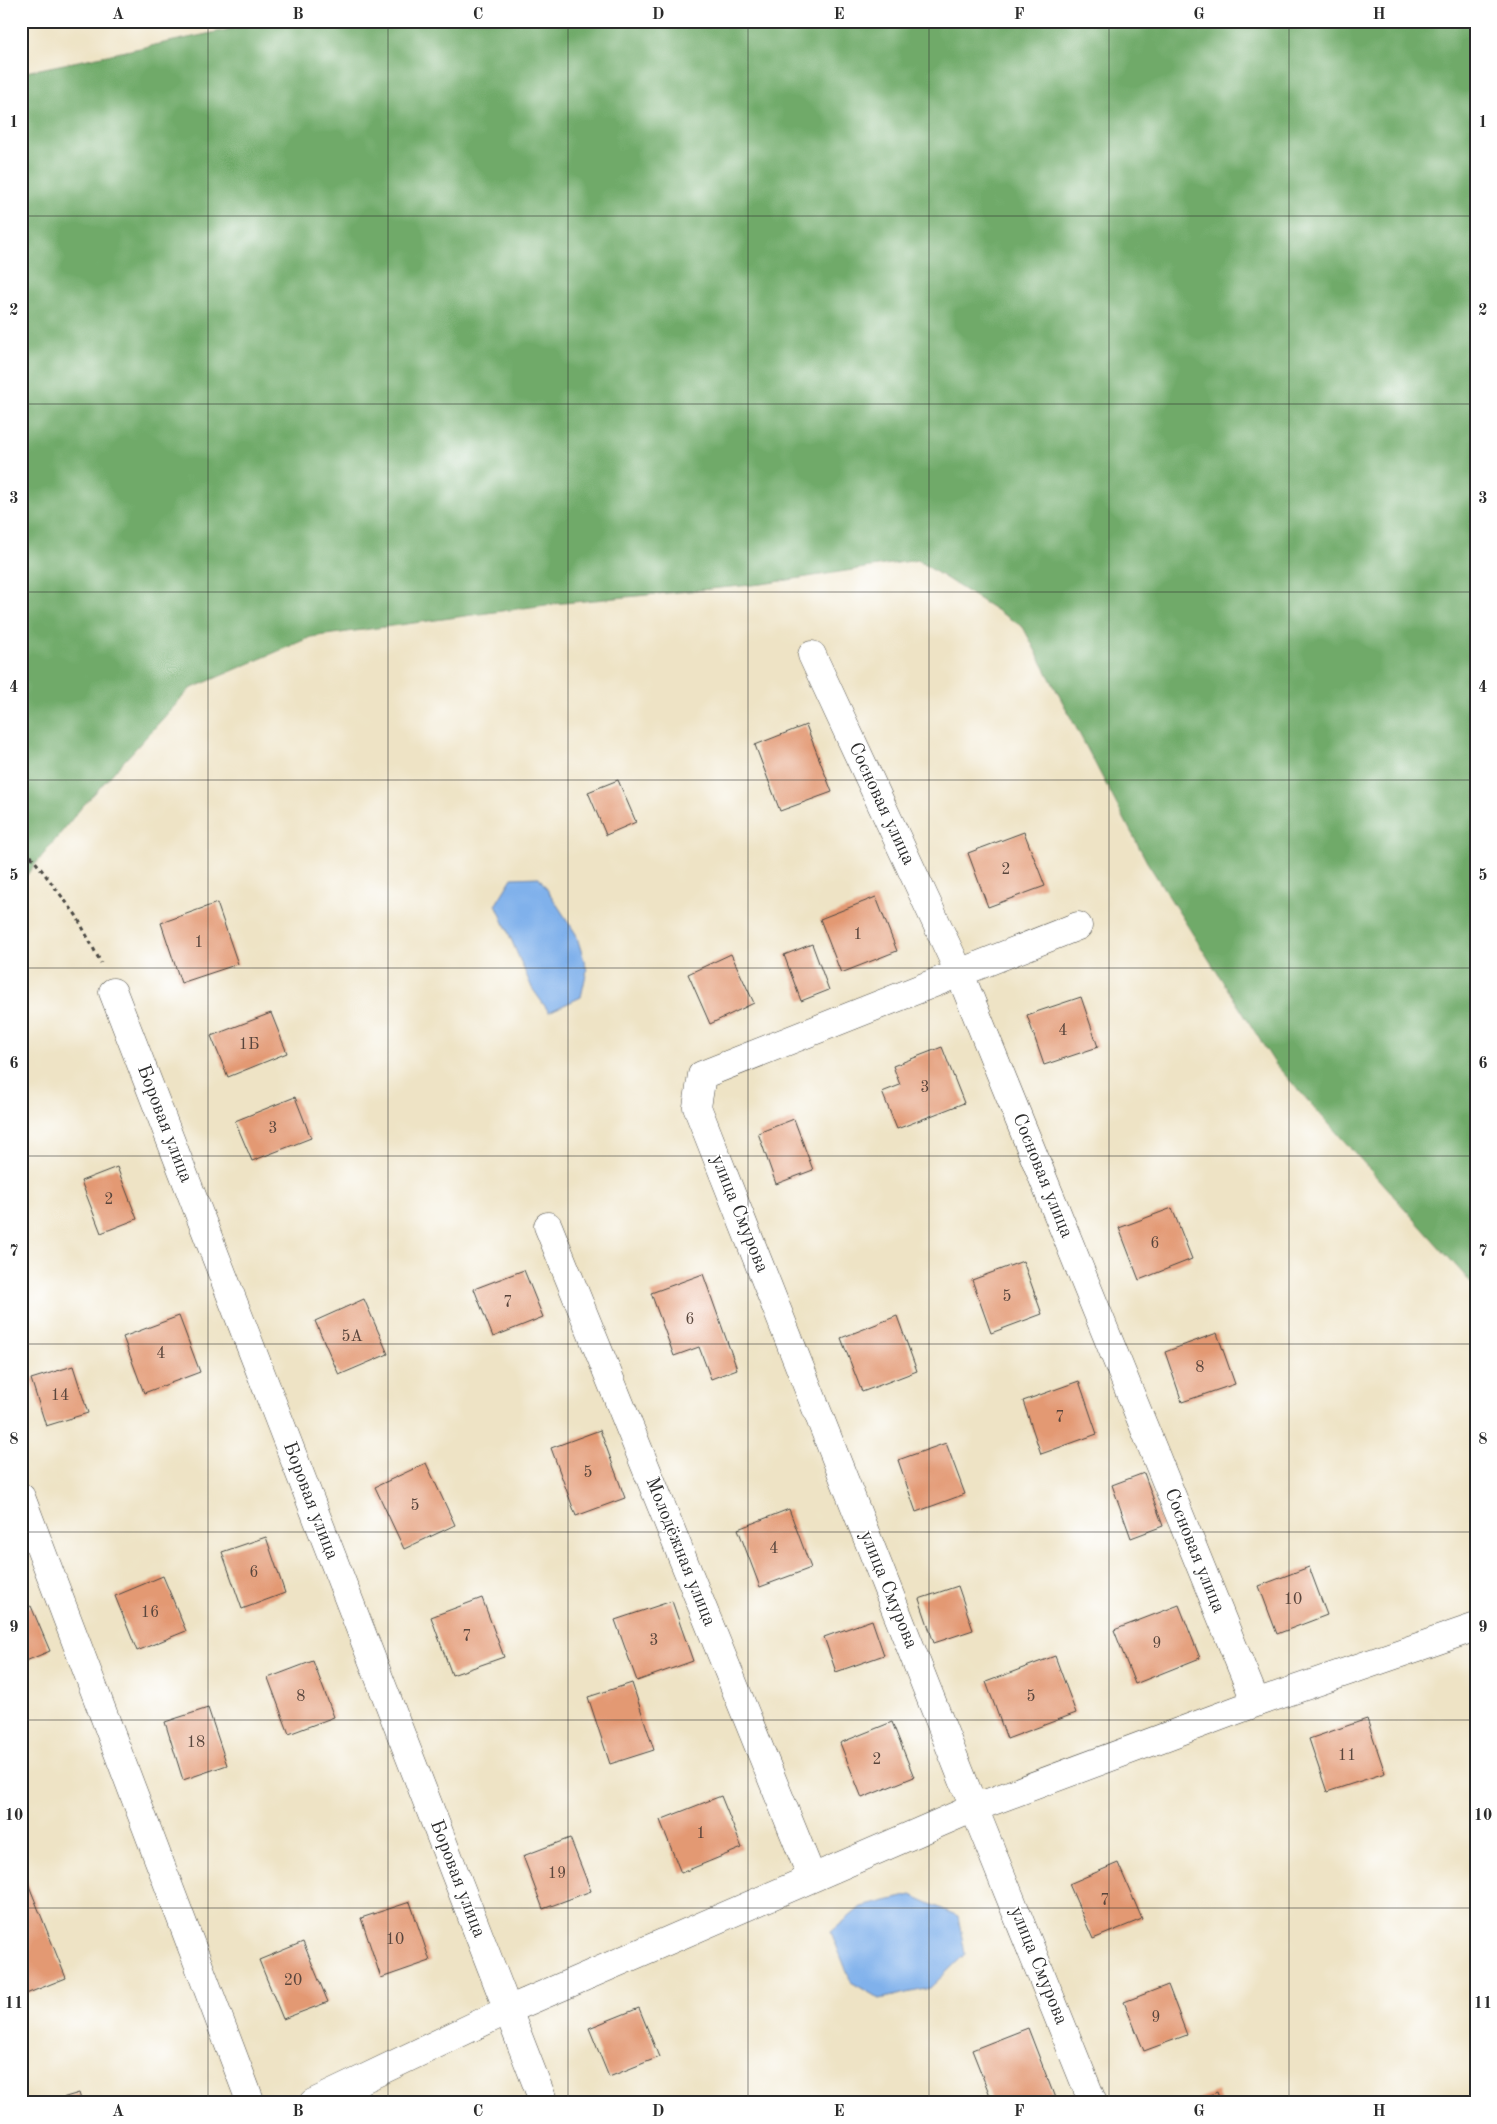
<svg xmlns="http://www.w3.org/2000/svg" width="1497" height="2124" font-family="'Old Standard TT',serif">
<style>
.forest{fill:#70aa69;stroke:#4e6a4a}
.water{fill:#80b1eb;stroke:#566e8b}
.building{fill:#e39973}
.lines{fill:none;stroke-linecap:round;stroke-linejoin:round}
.minor-casing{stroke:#484742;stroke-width:29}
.path{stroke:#484742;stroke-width:3;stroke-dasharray:4 4;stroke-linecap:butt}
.minor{stroke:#fff;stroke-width:28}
.grid{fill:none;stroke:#2b2b2b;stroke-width:1;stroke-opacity:0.55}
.labels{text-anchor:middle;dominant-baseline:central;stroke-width:4;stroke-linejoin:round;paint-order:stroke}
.number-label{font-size:16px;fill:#59463d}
.street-label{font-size:19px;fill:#2b2b2b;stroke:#fff}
.neatline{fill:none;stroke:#2b2b2b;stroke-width:2}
.grid-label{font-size:16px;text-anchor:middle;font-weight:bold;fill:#2b2b2b}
</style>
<rect width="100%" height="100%" fill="#fff"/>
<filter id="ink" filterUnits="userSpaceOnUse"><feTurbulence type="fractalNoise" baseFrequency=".02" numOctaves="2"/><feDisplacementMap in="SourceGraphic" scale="10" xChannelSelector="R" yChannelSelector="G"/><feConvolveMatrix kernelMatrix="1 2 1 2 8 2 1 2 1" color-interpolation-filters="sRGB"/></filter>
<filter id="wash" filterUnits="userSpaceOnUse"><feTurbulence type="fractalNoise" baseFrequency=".0096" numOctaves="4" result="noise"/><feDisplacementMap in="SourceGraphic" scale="20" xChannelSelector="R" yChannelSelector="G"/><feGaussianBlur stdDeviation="1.12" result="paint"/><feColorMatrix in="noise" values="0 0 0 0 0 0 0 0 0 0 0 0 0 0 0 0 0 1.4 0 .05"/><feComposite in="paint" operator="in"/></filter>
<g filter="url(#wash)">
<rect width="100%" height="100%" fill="#eee3c5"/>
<path class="forest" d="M269 21H1476V1288L1276 1065 1147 862 1023 627 917 560 762 584 553 604 311 637 190 689 81 808 21 882V73Z"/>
<path class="water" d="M539 877 576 934 587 970 581 997 549 1012 532 988 496 904 512 878Z
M911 1895 958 1916 965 1954 930 1988 880 1999 851 1982 831 1932 861 1907Z"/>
<g id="blocks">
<path class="building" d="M806 725 832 792 780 811 755 745Z
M618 780 636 822 606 835 588 792Z
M1024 832 1045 886 988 907 968 853Z
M876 897 897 951 841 973 820 919Z
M217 903 238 964 181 983 161 923Z
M812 944 829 990 801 1001 784 955Z
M731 954 754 1003 710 1024 688 974Z
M1081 997 1098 1047 1044 1065 1027 1015Z
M271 1013 287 1053 228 1077 211 1036Z
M942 1047 964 1103 897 1129 882 1092 900 1085 893 1066Z
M295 1097 311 1138 252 1161 235 1121Z
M794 1119 813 1170 776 1184 758 1133Z
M117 1167 137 1219 101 1233 81 1181Z
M1172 1208 1192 1259 1139 1280 1119 1228Z
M1023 1261 1042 1314 991 1333 972 1280Z
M524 1270 543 1317 493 1337 474 1289Z
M703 1274 737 1369 711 1379 699 1347 674 1356 651 1293Z
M364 1299 388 1354 339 1375 315 1321Z
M179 1316 200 1372 144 1393 123 1337Z
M897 1316 917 1371 862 1392 841 1338Z
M1217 1333 1235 1384 1182 1402 1165 1352Z
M73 1366 88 1413 46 1426 31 1379Z
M1079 1381 1097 1434 1041 1454 1023 1401Z
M600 1430 625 1498 576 1516 551 1448Z
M946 1443 965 1494 916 1512 898 1460Z
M426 1463 455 1525 404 1549 375 1487Z
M1144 1473 1163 1526 1131 1538 1112 1485Z
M789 1509 811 1568 760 1587 738 1529Z
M266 1537 285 1593 242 1609 222 1552Z
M1309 1567 1327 1615 1277 1634 1259 1586Z
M163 1576 186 1631 137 1651 115 1596Z
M958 1586 973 1630 934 1643 919 1599Z
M482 1598 504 1657 452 1675 431 1617Z
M672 1601 693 1661 637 1681 615 1620Z
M1179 1605 1200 1658 1135 1684 1114 1630Z
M31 1606 50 1651 21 1663V1610Z
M872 1620 884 1655 836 1672 824 1637Z
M1055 1656 1076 1713 1007 1739 986 1682Z
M313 1661 334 1717 289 1734 268 1678Z
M632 1683 654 1750 610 1764 588 1697Z
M208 1708 227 1765 183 1780 165 1722Z
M1367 1719 1385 1773 1327 1792 1309 1739Z
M892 1722 914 1777 862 1798 840 1743Z
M721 1796 742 1848 681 1873 660 1820Z
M570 1838 591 1891 543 1909 523 1856Z
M1118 1863 1142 1919 1093 1939 1069 1884Z
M21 1866 66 1978 21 1996Z
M410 1902 430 1961 381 1978 361 1918Z
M303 1942 328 2002 283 2019 259 1960Z
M1168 1985 1187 2035 1144 2051 1124 2002Z
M639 2008 659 2057 609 2077 589 2028Z
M1028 2028 1055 2098 1042 2103H993L972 2050Z
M1217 2092 1221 2103H1191Z
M79 2093 82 2103H49V2102Z"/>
</g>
</g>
<g filter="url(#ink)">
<use href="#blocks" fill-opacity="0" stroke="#484742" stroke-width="1"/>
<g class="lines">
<g class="minor-casing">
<path id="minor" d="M812 655 960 974 1256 1703
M1078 926 702 1075 697 1107 974 1808 1093 2103
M113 992 544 2103
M548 1226 812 1878
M21 1497 251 2103
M313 2103 508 2010 974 1808 1256 1703 1476 1627"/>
</g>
<path class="path" d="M21 843 76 915 101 963"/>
<use href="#minor" class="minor"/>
</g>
</g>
<path class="grid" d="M208 21V2103M388 21V2103M568 21V2103M748 21V2103M929 21V2103M1109 21V2103M1289 21V2103M21 216H1476M21 404H1476M21 592H1476M21 780H1476M21 968H1476M21 1156H1476M21 1344H1476M21 1532H1476M21 1720H1476M21 1908H1476"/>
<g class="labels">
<g class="number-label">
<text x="1006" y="870">2</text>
<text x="858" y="935">1</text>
<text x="199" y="943">1</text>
<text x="1063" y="1031">4</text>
<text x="249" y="1045">1Б</text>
<text x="925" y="1088">3</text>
<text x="273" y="1129">3</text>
<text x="109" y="1200">2</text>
<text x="1155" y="1244">6</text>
<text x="1007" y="1297">5</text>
<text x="508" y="1303">7</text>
<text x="690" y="1320">6</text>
<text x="352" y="1337">5А</text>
<text x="161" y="1354">4</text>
<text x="1200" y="1368">8</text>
<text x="60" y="1396">14</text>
<text x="1060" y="1418">7</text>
<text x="588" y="1473">5</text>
<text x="415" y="1506">5</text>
<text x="774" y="1549">4</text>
<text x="254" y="1573">6</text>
<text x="1293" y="1600">10</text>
<text x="150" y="1613">16</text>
<text x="467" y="1637">7</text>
<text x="654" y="1641">3</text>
<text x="1157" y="1644">9</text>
<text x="301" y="1697">8</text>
<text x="1031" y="1697">5</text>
<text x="196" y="1743">18</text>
<text x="1347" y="1756">11</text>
<text x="877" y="1760">2</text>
<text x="701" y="1834">1</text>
<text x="557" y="1874">19</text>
<text x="1105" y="1901">7</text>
<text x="395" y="1940">10</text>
<text x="293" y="1981">20</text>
<text x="1156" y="2018">9</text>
</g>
<g class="street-label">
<text transform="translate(881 804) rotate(65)">Сосновая улица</text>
<text transform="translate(164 1124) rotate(69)">Боровая улица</text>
<text transform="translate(1042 1176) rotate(68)">Сосновая улица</text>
<text transform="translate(739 1214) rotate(68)">улица Смурова</text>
<text transform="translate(310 1501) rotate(69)">Боровая улица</text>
<text transform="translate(1194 1551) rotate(68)">Сосновая улица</text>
<text transform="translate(680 1552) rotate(68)">Молодёжная улица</text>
<text transform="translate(888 1590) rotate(68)">улица Смурова</text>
<text transform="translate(457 1879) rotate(69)">Боровая улица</text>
<text transform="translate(1038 1966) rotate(68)">улица Смурова</text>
</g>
</g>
<rect width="1497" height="2124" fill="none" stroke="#fff" stroke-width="55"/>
<rect x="28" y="28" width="1442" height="2068" class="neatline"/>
<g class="grid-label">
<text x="118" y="19">A</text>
<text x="298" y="19">B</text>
<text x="478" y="19">C</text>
<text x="658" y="19">D</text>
<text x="839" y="19">E</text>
<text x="1019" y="19">F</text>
<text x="1199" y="19">G</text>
<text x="1379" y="19">H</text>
<text x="14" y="127">1</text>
<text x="1483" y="127">1</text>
<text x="14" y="315">2</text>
<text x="1483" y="315">2</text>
<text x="14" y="503">3</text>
<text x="1483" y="503">3</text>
<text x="14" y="692">4</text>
<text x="1483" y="692">4</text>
<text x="14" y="880">5</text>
<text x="1483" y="880">5</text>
<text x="14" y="1068">6</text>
<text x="1483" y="1068">6</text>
<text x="14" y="1256">7</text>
<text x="1483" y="1256">7</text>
<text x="14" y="1444">8</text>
<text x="1483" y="1444">8</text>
<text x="14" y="1632">9</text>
<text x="1483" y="1632">9</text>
<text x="14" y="1820">10</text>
<text x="1483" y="1820">10</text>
<text x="14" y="2008">11</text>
<text x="1483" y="2008">11</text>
<text x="118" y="2116">A</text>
<text x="298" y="2116">B</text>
<text x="478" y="2116">C</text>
<text x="658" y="2116">D</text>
<text x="839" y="2116">E</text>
<text x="1019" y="2116">F</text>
<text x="1199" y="2116">G</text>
<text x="1379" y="2116">H</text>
</g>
</svg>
